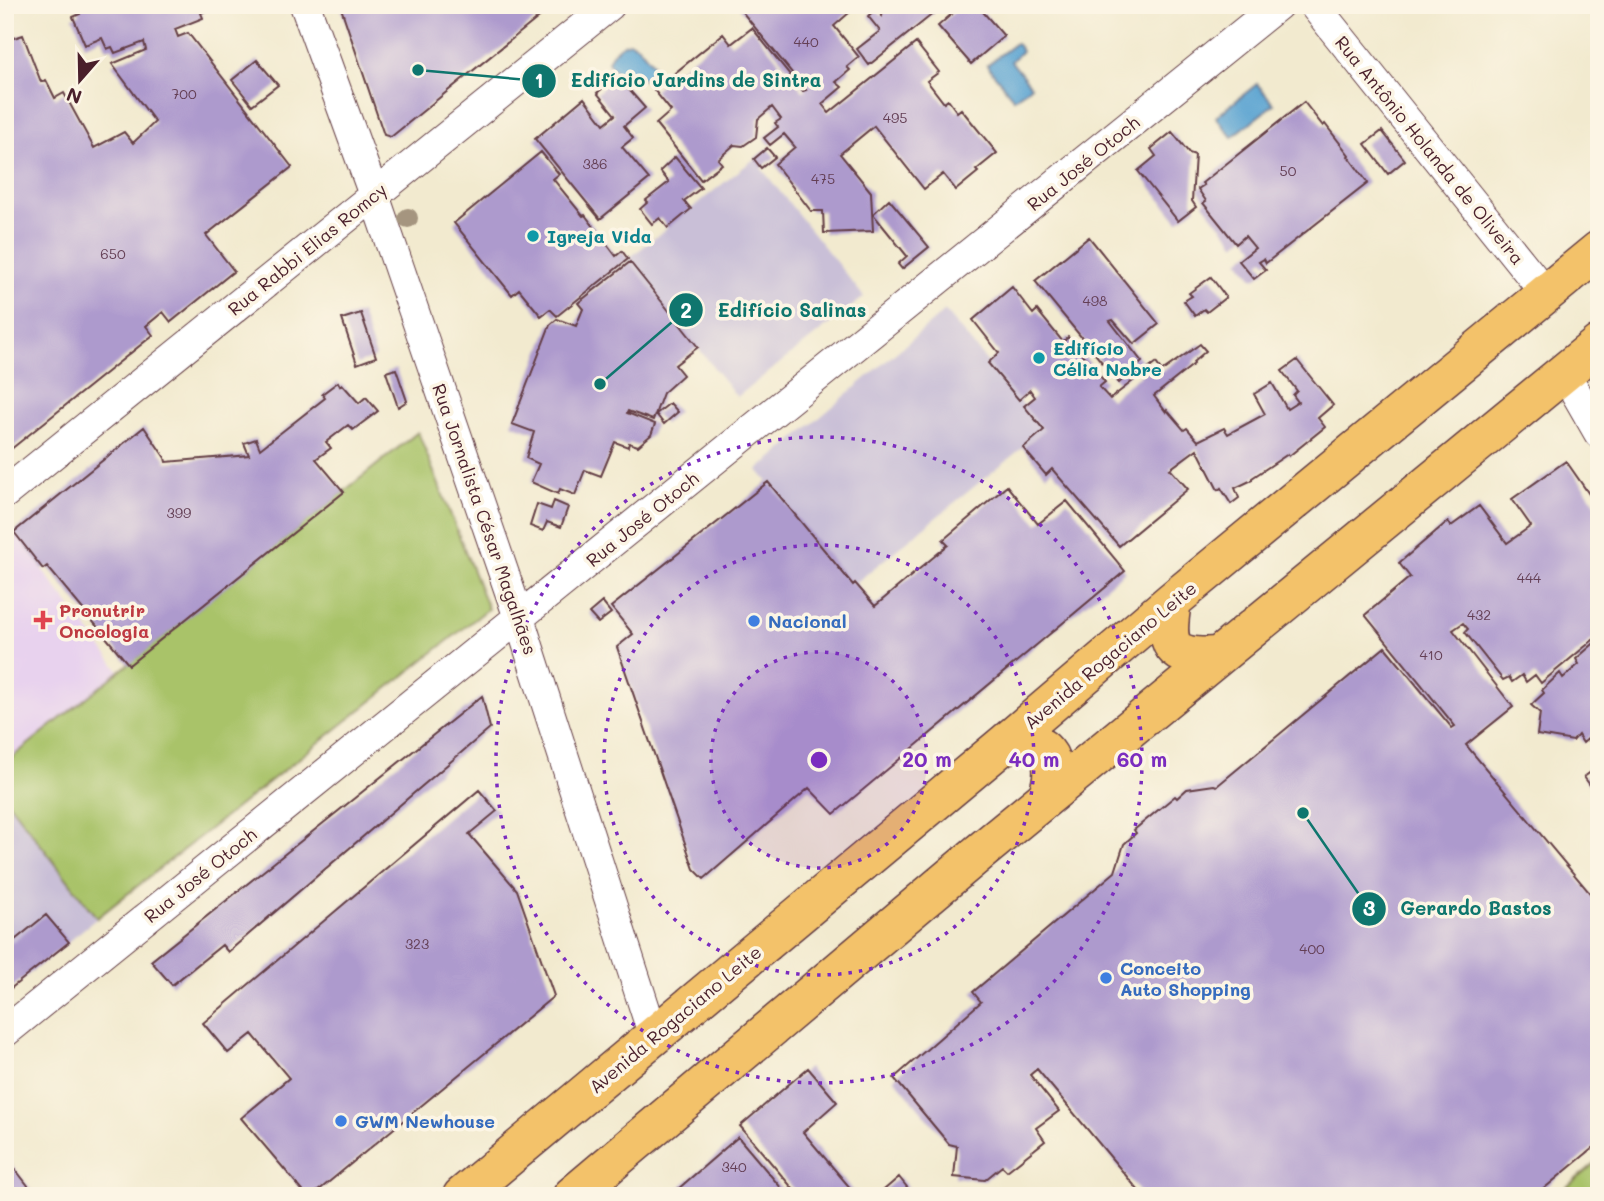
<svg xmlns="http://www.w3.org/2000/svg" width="1604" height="1201" font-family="Mali,sans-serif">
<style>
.built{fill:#e8d2ee}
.industrial{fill:#c9bfd7}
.green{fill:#a9c369;stroke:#7a714a;stroke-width:2}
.water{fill:#5ca4d2;stroke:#53627e;stroke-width:2}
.building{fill:#ad9acd}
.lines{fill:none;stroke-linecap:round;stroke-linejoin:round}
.minor-casing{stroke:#633d44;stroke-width:32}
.primary-casing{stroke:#633d44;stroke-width:41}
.minor{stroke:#fff;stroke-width:30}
.primary{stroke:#f3c26a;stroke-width:38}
.tree{fill:#a5957f}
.ring{fill:none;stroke:#7b2cbf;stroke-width:3.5;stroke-dasharray:3.5 7}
.culture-dot{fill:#0f9aa8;stroke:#fcf5e5;stroke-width:2.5}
.health-dot{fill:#e0444e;stroke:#fcf5e5;stroke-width:2.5}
.shop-dot{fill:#3f7fe0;stroke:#fcf5e5;stroke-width:2.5}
.labels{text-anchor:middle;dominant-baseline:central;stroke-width:7;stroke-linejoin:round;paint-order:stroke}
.number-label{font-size:14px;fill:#633e54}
.street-label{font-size:18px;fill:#4a1f2b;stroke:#fcf5e5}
.culture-label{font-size:18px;font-weight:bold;fill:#0d838f;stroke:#fcf5e5;text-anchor:start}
.health-label{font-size:18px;font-weight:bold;fill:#be3a42;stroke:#fcf5e5;text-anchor:start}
.shop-label{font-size:18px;font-weight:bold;fill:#366cbe;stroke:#fcf5e5;text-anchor:start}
.centre{fill:#7b2cbf;stroke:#fcf5e5;stroke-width:3.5}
.ring-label{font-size:21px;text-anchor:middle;font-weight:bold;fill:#7b2cbf;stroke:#fcf5e5;stroke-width:7;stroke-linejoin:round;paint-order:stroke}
.leader{fill:none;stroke:#0f766e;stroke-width:2.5}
.callout-dot{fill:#0f766e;stroke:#fcf5e5;stroke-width:2.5}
.mark-label{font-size:21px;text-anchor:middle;font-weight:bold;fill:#fff}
.callout-label{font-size:19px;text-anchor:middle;font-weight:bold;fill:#0f766e;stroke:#fcf5e5;stroke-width:7;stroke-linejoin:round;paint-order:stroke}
</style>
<rect width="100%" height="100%" fill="#fcf5e5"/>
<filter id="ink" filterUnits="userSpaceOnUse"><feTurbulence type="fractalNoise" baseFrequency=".0143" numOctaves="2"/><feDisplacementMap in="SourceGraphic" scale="14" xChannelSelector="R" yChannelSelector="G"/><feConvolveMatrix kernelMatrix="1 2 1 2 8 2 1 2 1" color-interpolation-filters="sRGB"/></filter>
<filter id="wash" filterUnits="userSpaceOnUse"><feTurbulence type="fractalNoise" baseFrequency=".00686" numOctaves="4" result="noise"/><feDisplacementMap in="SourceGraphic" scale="28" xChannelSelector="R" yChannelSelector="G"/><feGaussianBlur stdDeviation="1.57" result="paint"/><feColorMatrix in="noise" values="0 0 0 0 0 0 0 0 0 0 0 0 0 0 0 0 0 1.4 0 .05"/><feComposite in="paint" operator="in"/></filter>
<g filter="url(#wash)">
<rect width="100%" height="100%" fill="#f2eacf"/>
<path class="built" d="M14 532 120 672 5 763V539Z"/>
<path class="industrial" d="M754 159 864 297 737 397 628 259Z
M945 311 1044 430 853 585 758 470Z
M5 798 97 918 5 993Z"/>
<path class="green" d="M418 432 488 609 97 918 5 798V763Z
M1599 1160V1196H1556Z"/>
<path class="water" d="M630 42 638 46 653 64 650 75 644 80 639 75 634 73 616 72 608 62C611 53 620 44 630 42Z
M1016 43 1022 51 1011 61 1031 86 1014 99 987 65Z
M1257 84 1274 104 1232 137 1216 117Z"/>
<g id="blocks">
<path class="building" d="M77 5H205L207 10 201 13 203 18 175 29 178 37 188 33 292 167 206 235 234 271 171 322 163 312 146 326 153 335 5 454V41L23 35 41 82 46 80 55 98 64 93 94 148 124 132 133 143 155 122 112 64 146 50 144 42 115 53 112 47 107 49 102 38 85 45 73 17 80 14Z
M340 5H554L391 137 384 135Z
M742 5H858L834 26 859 57 847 67 850 70 836 82 842 87 822 104 829 113 916 43 939 72 927 81 944 103 948 100 957 112 961 109 997 153 976 170 978 172 956 190 943 174 924 189 874 126 840 154 871 192 873 231 824 233 823 211H811L775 164 795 147 784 134 770 145 764 138 778 127 775 123 781 119 772 107 758 119 756 137 743 146 734 145 718 159 722 164 701 180 656 124 671 111 654 90 723 34 731 44 752 28 803 91 806 90 739 8Z
M885 5H905L935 10 934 13 869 65 857 49 880 31 868 16 876 9 882 16Z
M945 5H960L951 12Z
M962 5H977L1004 36 971 64 938 26Z
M257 60 278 85 252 105 232 80Z
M617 76 645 108 624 126 633 138 622 147 649 179 600 219 535 139 584 98 604 124 615 115 597 93Z
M1304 102 1323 126 1325 124 1349 155 1348 156 1368 183 1266 263 1264 259 1259 262 1266 270 1254 279 1239 261 1255 248 1245 236 1236 244 1203 203 1206 201 1198 189 1204 185 1202 183Z
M1382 131 1405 160 1388 174 1365 144Z
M1172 132 1189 153 1195 155 1192 201 1196 207 1178 221 1138 171 1156 156 1151 149Z
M767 148 775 157 761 168 754 159Z
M541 152 559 174 553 179 583 216 585 215 616 256 622 251 628 259 557 316 550 309 541 316 519 289 512 295 454 223Z
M675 157 701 188 684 201 691 209 668 228 660 218 652 224 640 209 648 202 646 200 669 182 660 171Z
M889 199 929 247 902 269 898 264 907 256 873 214Z
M1089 237 1159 324 1134 344 1113 320 1110 321 1142 362 1119 383 1035 281Z
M630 262 698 347 675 365 683 375 663 393 653 420 628 411 627 413 655 424 651 435 638 446 629 443 628 447 615 442 601 476 585 470 575 495 560 489 558 494 531 482 539 464 526 458 534 432 512 424 550 325 557 319 576 326 583 309 578 303Z
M1211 277 1226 297 1207 312 1204 309 1195 316 1184 301 1192 296 1189 293Z
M1012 287 1033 314 1037 310 1063 342 1068 337 1105 382 1099 387 1110 399 1156 363 1162 371 1200 344 1206 351 1193 362 1194 364 1154 396 1166 412 1167 410 1184 430 1187 428 1198 441 1224 428 1228 434 1265 414 1254 394 1272 383 1287 409 1298 402 1293 395 1297 391 1282 371 1297 360 1333 405 1318 418 1325 427 1289 456 1288 454 1252 478V480L1235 488 1239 498 1231 504 1221 488 1218 490 1197 449 1170 469 1188 489 1119 546 1052 469 1046 475 1023 448 1044 430 1024 406 1035 397 1030 390 1019 400 988 363 999 353 973 320Z
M361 313 376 357 357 364 342 319Z
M396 369 407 401 398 407 386 372Z
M338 382 340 386 342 384 359 403 366 397 378 411 353 430 348 425 326 442 331 448 316 459 344 492 129 665 47 566 43 569 14 532 144 427 165 458 166 462 249 455 244 443 256 439 260 449 325 398 322 394Z
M670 403 678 412 664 424 656 414Z
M1566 461 1596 504 1599 502V635L1541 683 1535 675 1526 682 1522 675 1512 682 1509 677 1503 680 1465 632 1468 629 1463 623 1453 630 1513 707 1466 745 1599 904V1143L1535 1196H1143L1037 1069 1030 1075 1059 1111 1036 1128 1045 1141 1007 1171 1002 1166 985 1180 954 1177 957 1146 949 1144 894 1078 981 1002 973 992 1115 872 1124 844 1136 833 1134 830 1175 796 1177 798 1187 789 1214 785 1217 786 1385 647 1452 728 1455 726 1365 615 1410 577 1399 563 1448 521 1451 526 1479 506 1507 543 1531 526 1512 499Z
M768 482 853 585 855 583 875 606 948 545 943 540 1007 486 1038 524 1067 501 1125 571 834 814 809 788 704 879 694 869 617 647 633 634 611 607Z
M554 501 568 507 561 527 547 522 543 531 530 526 537 504 551 509Z
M602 602 611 613 598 623 589 613Z
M1599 639V729L1583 743 1578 735 1573 741 1537 735 1540 713 1531 705 1544 693 1542 690 1560 673 1563 678 1579 664 1576 659Z
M482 696 490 728 228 952 222 945 172 985 151 961Z
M1599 766V797L1584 777Z
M479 790 497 811 469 834 517 890 554 996 312 1196H307L241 1118 289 1078 252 1034 228 1053 203 1023Z
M46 915 69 942 5 993V948Z
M808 1068 837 1102 803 1132 857 1196H799L740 1126Z
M738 1137 788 1196H670Z
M5 1156 36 1196H5Z
M899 1177 914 1196H877Z"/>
</g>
</g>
<g filter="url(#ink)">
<use href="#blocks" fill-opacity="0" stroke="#633d44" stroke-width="2"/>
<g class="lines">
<g class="minor-casing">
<path id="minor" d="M305 5 374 195 519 618 654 1037
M1314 5 1546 294
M1564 372 1599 433
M5 493 610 5
M5 1032 1278 5"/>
</g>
<g class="primary-casing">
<path id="primary" d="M1172 601C1165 646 1168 659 1218 656
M1003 745C1045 736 1062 757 1047 797
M462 1196 1003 745 1172 601 1599 250
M572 1196 980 852 1599 344"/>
</g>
<use href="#minor" class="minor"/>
<use href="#primary" class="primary"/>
</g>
<circle class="tree" cx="408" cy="218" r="10"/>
</g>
<circle cx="819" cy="760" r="108" fill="#7b2cbf" fill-opacity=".12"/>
<g class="ring">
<circle cx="819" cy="760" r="108"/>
<circle cx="819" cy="760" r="215"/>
<circle cx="819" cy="760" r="323"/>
</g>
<g class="culture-dot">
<circle cx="533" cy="236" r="7"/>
<circle cx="1039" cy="358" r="7"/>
</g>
<path class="health-dot" d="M39.5 609.5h7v7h7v7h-7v7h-7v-7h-7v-7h7z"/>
<g class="shop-dot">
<circle cx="754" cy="621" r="7"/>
<circle cx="1106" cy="978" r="7"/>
<circle cx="341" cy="1121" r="7"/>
</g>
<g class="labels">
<g class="number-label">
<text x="806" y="41">440</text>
<text x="184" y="93">700</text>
<text x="895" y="117">495</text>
<text x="595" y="163">386</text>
<text x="1288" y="170">50</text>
<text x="823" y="178">475</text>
<text x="113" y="253">650</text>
<text x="1095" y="300">498</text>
<text x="179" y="512">399</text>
<text x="1529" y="577">444</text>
<text x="1479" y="614">432</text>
<text x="1431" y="654">410</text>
<text x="417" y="943">323</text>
<text x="1312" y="948">400</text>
<text x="734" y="1166">340</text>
</g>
<g class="street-label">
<text transform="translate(1430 150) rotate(51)">Rua Antônio Holanda de Oliveira</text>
<text transform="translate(1083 163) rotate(-39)">Rua José Otoch</text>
<text transform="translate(307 249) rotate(-39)">Rua Rabbi Elias Romcy</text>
<text transform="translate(485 519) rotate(71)">Rua Jornalista César Magalhães</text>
<text transform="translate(642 519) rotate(-39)">Rua José Otoch</text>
<text transform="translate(1110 655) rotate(-40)">Avenida Rogaciano Leite</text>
<text transform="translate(200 875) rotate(-39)">Rua José Otoch</text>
<text transform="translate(675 1019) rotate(-40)">Avenida Rogaciano Leite</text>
</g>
<g class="culture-label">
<text x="547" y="236">Igreja Vida</text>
<text x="1053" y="348">Edifício<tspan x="1053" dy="21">Célia Nobre</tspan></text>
</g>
<g class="health-label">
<text x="59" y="610">Pronutrir<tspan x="59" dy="21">Oncologia</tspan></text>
</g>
<g class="shop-label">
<text x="768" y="621">Nacional</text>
<text x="1120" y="968">Conceito<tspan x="1120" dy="21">Auto Shopping</tspan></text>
<text x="355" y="1121">GWM Newhouse</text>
</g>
</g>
<circle cx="819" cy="760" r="10" class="centre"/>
<g class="ring-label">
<text x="927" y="767">20 m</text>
<text x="1034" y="767">40 m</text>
<text x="1142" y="767">60 m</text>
</g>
<path class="leader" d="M418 70L539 81M600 384L686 310M1303 813L1369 909"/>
<g class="callout-dot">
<circle cx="418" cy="70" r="7"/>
<circle cx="600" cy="384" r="7"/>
<circle cx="1303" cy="813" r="7"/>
<circle cx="539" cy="81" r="18"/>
<circle cx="686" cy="310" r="18"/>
<circle cx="1369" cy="909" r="18"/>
</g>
<g class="mark-label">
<text x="539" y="88">1</text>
<text x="686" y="318">2</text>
<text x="1369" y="916">3</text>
</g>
<g class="callout-label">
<text x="696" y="87">Edifício Jardins de Sintra</text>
<text x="792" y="317">Edifício Salinas</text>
<text x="1476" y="915">Gerardo Bastos</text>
</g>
<rect width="1604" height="1201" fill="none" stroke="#fcf5e5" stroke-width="28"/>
<g transform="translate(80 80) rotate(200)" stroke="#fcf5e5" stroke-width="5" paint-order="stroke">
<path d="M0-5L12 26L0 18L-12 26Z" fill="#4a1f2b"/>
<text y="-10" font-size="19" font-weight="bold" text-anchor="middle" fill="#4a1f2b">N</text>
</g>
</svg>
